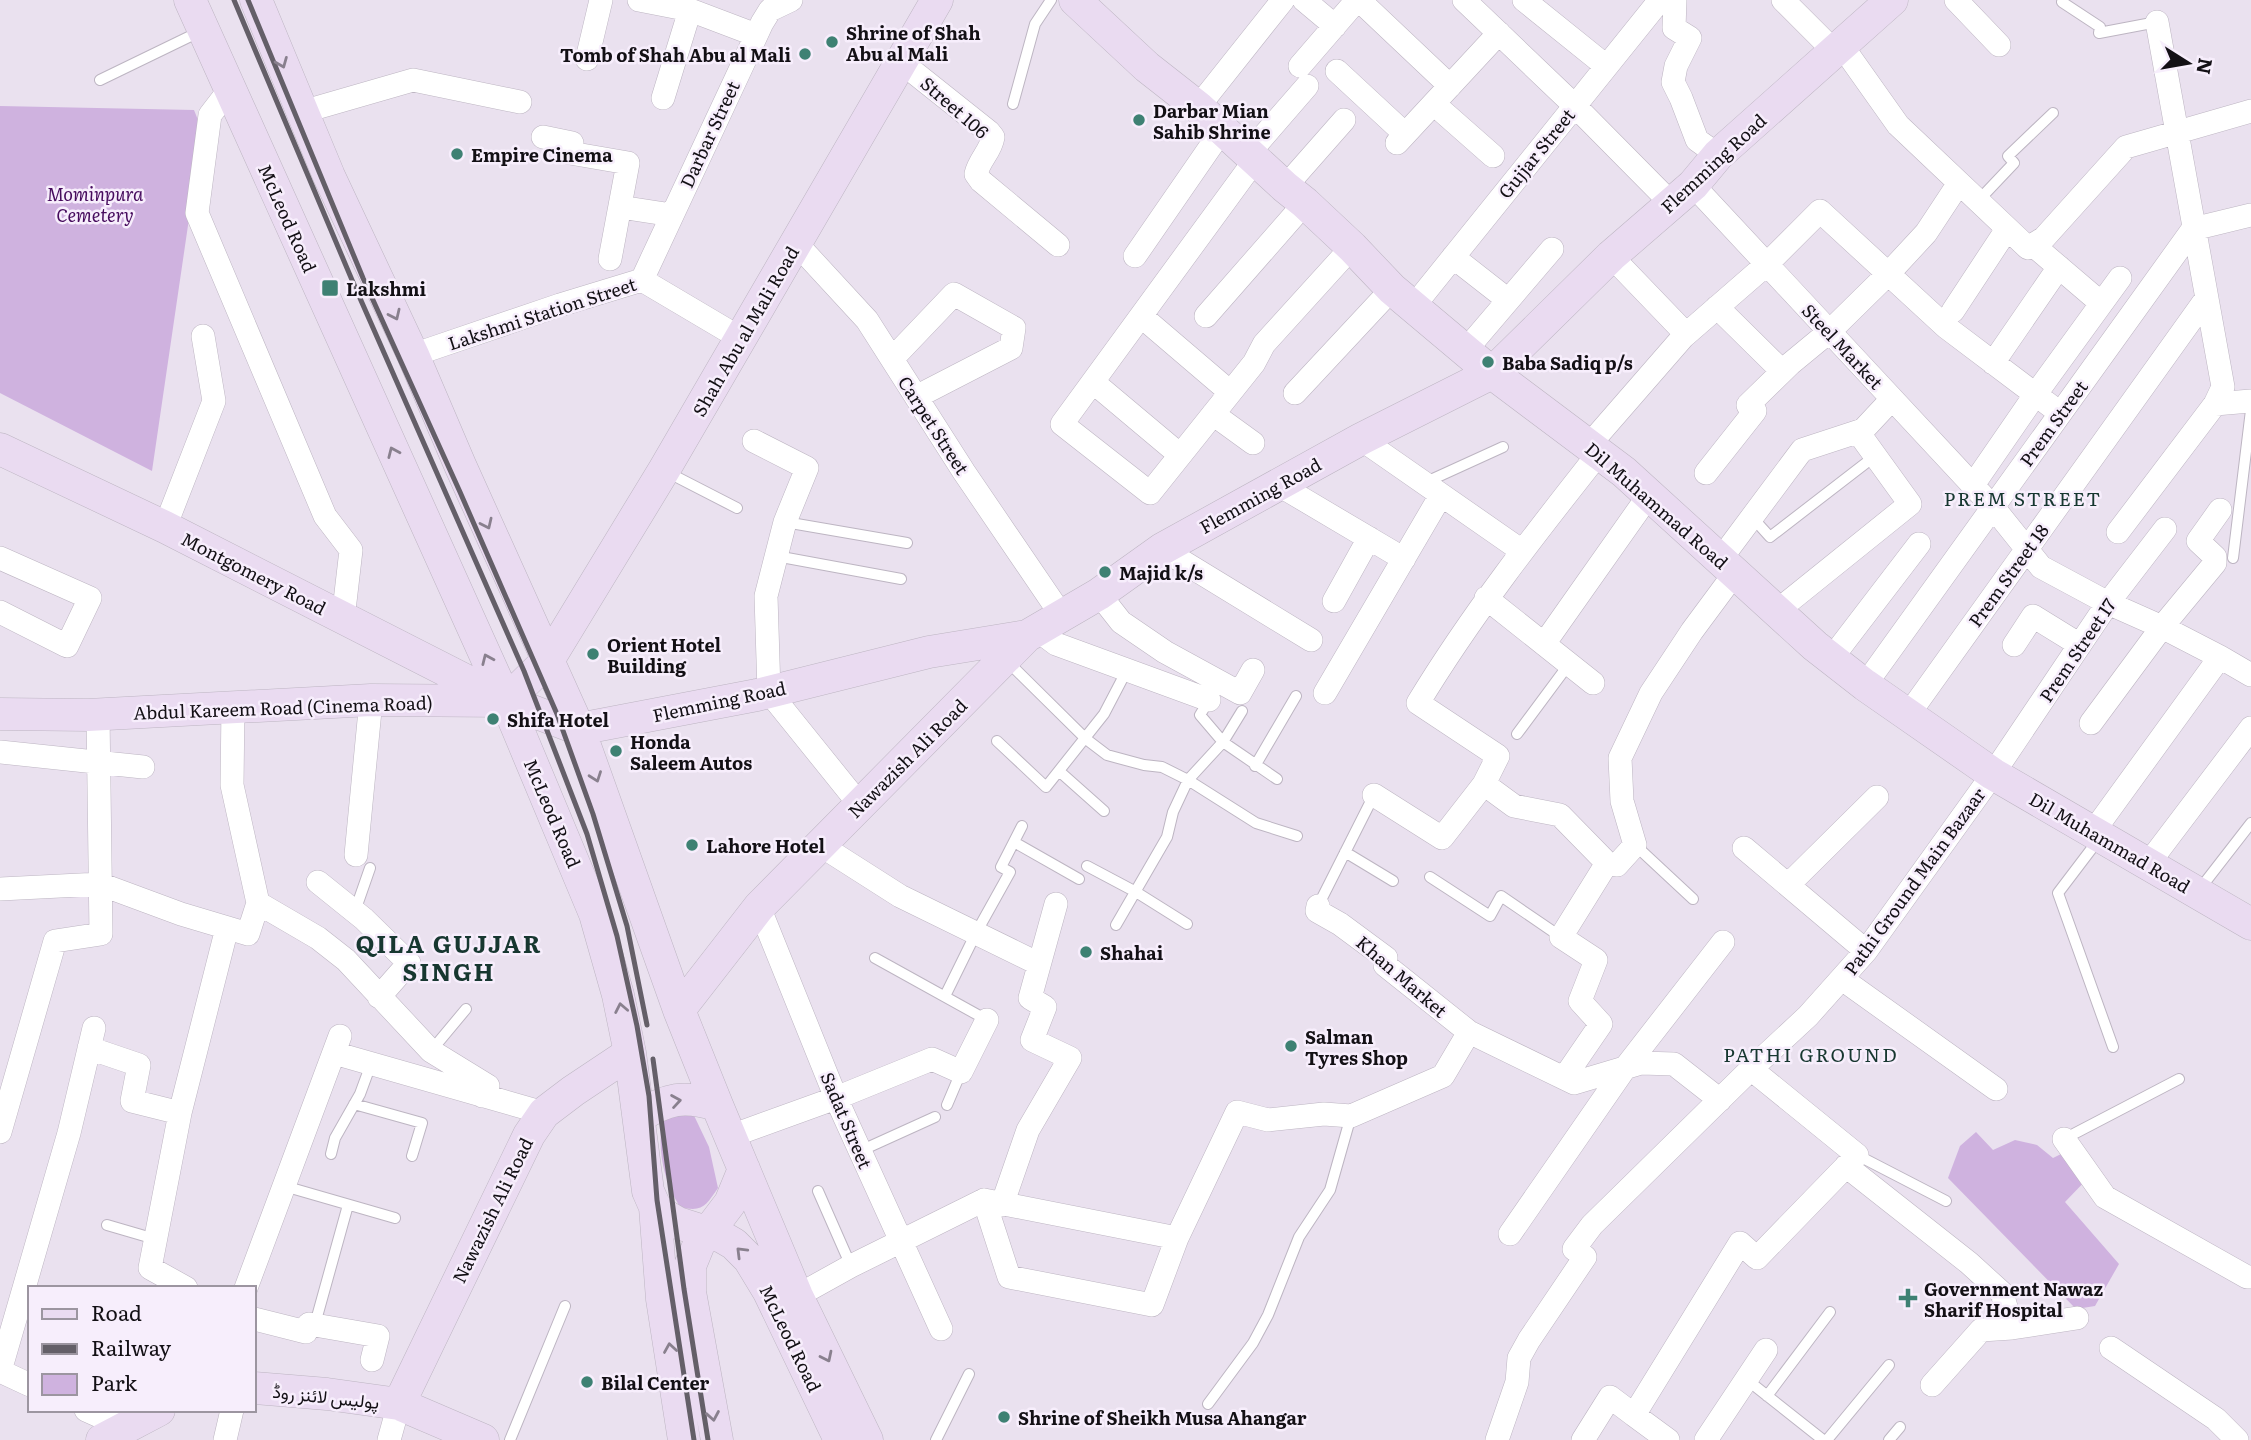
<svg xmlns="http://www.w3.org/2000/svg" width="2251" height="1440" font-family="Literata,Vazirmatn,serif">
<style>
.green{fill:#cfb2df}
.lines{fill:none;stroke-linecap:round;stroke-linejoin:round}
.lane-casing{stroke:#bdb5c2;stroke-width:12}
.street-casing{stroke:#bdb5c2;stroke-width:24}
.secondary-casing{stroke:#bdb5c2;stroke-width:33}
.lane{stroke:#fff;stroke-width:10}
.street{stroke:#fff;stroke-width:23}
.secondary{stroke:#eadbf1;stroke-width:32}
.rail{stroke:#645f68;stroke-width:5}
.oneway{stroke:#89808e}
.poi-dot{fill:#3e8173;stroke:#f7eefc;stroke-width:2.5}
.labels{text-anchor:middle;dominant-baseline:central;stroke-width:5;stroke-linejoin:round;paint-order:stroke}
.poi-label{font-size:18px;font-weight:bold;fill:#131015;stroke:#f7eefc;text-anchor:start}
.street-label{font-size:18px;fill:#131015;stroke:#f7eefc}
.park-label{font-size:18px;font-style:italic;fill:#460b5d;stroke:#f7eefc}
.neighbourhood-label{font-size:19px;letter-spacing:2px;fill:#173730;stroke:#f7eefc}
.district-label{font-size:24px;font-weight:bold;letter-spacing:2px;fill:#173730;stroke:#f7eefc}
</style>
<rect width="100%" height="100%" fill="#eae1ef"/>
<path class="green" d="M0 106 194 110 202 130 152 471 0 393Z
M689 1105 709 1147 718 1188C706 1205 703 1213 680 1207 662 1178 657 1148 663 1115Z
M1976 1132 1993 1150 2015 1140 2037 1145 2053 1158 2071 1149 2090 1176 2065 1202 2119 1264 2095 1306 2076 1309 1948 1178 1960 1146Z"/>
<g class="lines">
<g class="lane-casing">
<path id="lane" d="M2062 2 2100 27 2099 33 2157 22
M100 80 201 31
M1013 104 1035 24 1051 0
M1978 201 2014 163 2008 156 2053 113
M665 471 737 508
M1424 483 1503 447
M1752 517 1770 537 1875 456
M785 522 907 543
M776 556 901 579
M2233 558 2251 410
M1007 661 1086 739 1107 755 1144 765 1162 767 1188 780 1256 823 1297 836
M1209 700 1200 715 1223 742 1277 779
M1517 734 1569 664
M997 741 1046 787 1104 714 1127 670
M1255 766 1296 696
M1059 771 1104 811
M2099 839 2058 893 2113 1047
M1014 842 1079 879
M1635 845 1693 899
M1345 852 1393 881
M1087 866 1136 892 1187 924
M1430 877 1490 916 1501 896 1561 937
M2199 890 2251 823
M1318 906 1374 795
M355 911 370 868
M1116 925 1167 837 1173 812 1188 780 1223 742 1242 711
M875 958 987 1020
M945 996 976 933 1010 872 1001 867 1022 826
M431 1051 466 1009
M354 1104 422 1123 412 1156
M947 1105 961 1072
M2064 1139 2179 1079
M860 1151 935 1117
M331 1154 335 1138 360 1094 371 1064
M1857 1155 1946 1201
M284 1186 395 1218
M818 1191 851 1266
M107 1225 155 1239
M315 1324 348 1205
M1746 1379 1823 1440
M1767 1396 1830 1312
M1208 1404 1253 1343 1268 1315 1299 1237 1330 1190 1351 1116
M510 1440 565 1306
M936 1440 969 1374
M1827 1440 1889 1365
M1889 1440 1900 1427"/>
</g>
<g class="street-casing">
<path id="street" d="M639 0 690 10 756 35
M1304 0 1335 26
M1359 0 1450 86
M1464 0 1575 106 1671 203
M1524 0 1606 66
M1675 0 1674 28 1690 38 1676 66 1673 82 1681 98 1697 140 1718 155
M1783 0 1835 52
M1956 0 1999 45
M1842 46 1898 125 2028 248 2044 238 2126 147 2251 111
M587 59 601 0
M901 62 989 132 993 137C991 151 979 160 976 174L981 181 1058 245
M1300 66 1357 0
M1337 71 1405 134
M230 89 210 115 197 213 325 516 351 550 343 619
M663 98 690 10
M1434 104 1493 156
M1198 107 1283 0
M302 112 413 80 520 102
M543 137 572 143 570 153 628 163 610 259
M1397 143 1499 33
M1248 154 1307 86
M1255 160 1062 424 1150 493 1254 363 1264 344 1352 247
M1693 185 1993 507 2041 567 2108 603 2162 627 2220 657 2093 832
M1285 187 1344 120
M620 207 672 215
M796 243 867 320 964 472 1062 616
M2033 245 2101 303
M1135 256 1222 130
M1611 256 1686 334
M1453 257 1508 300
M642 280 762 23 770 10 791 0
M1413 307 1660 0
M1717 307 1782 371
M1953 311 2007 229
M1141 316 1230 392
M1206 316 1305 203
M1465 351 1552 249
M413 355 560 305 642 280 740 338
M892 359 954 294 1014 328 1011 348 916 397
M1993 363 2059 267
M1093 382 1180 455
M1295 393 1392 289
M2215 404 2251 401
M1213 414 1253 443
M1361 439 1522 551
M754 441 807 468 785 522 766 596 769 692 860 805
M1589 445 1683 337 1767 264 1820 211 1946 327 2060 413
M1599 453C1535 534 1472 614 1418 703L1498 756 1484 784 1514 806 1560 815 1607 863 1617 865 1635 845 1622 801 1620 758 1651 693 1692 631 1735 573
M1706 473 1755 411 1748 405 1790 364 1830 331 1888 274 1926 233 1959 183
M1279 485 1404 559
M1973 485 2035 395 2120 278
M165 527 214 401 203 336
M2118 532 2215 404 2223 387 2157 22
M1162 549 1311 640
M0 558 90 598 67 646 0 612
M1720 560 1802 450 1863 430 1892 399
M1099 594 1121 622 1165 652 1240 693 1253 670
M1486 598 1593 683
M1334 601 1369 538
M1777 611 1910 504 1858 432
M1040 629 1044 635 1056 644 1209 700
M1544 644 1649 495
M2014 645 2033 616 2080 645
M2220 657 2251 675
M1831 659 1919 544
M1865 685 2193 229 2251 215
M1325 693 1441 495
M233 707 232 785 258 903
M1908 715 2206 299
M2091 723 2162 627 2215 563V557L2198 541 2220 510
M0 752 143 767
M1374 795 1442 838 1484 784
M820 845 900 896 1039 964
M1744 848 1866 951
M356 855 371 700
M2148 864 2251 728
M318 882 364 919 409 963 379 997
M1788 885 1877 797
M0 889 100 884 181 914 248 934 258 903
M258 903 318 938 346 960 431 1051 488 1086 482 1096
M1318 906 1317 911 1340 924 1386 958 1385 965 1469 1032 1574 1083 1641 1063 1674 1064 1720 1100
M759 907 836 1098 941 1329
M1842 979 1996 1089
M89 1048 139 1065 132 1101 180 1113
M334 1053 544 1113
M1564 1078 1601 1024 1580 1001 1596 960 1561 937 1607 863
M0 1132 55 941 101 934 98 714
M731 1136 836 1098 932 1059 961 1072 987 1020
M2064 1139 2105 1197 2247 1277H2251
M1846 1166 1969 1263 2002 1293 2012 1328
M984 1200 1009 1277 1152 1305 1177 1238 1237 1112 1268 1120 1324 1114 1351 1116 1443 1076 1469 1032
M1002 1205 1028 1130 1070 1058 1032 1040 1045 1007 1030 998 1056 904
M1510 1234 1625 1068 1723 942
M186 1288 150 1268 180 1113 227 928
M246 1288 340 1036
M797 1296 851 1266 984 1200 1177 1238
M254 1319 306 1332 309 1324 378 1336 372 1360
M2111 1348 2216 1419 2237 1440
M0 1371 69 1133 94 1028
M0 1371 30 1385
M1932 1385 1981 1330 2012 1328 2077 1318
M86 1410 126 1428
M1634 1415 1668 1440
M225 1440 232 1410
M389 1440 399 1404
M1497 1440 1517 1382 1519 1358 1529 1340 1585 1257 1574 1249 1592 1225 1751 1069 1808 1016 1866 951 1993 774 2108 603 2165 529
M1583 1440 1610 1397 1634 1415 1740 1243 1757 1258 1857 1155 1751 1069
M1706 1440 1766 1350"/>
</g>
<g class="secondary-casing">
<path id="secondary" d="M190 0 506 701 595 914 618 995 630 1053 648 1191 655 1207 666 1216 678 1223 722 1237 734 1244 749 1259 769 1292 840 1440
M256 0 329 176 413 355 460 465 579 729 679 1010 717 1105 797 1296 867 1440
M1075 0 1147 67 1198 107 1285 187 1305 203 1352 247 1392 289 1492 373 1624 472 1815 646 1865 685 1993 774 2251 924
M0 449 165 527 506 701 579 729 757 695 929 652 1027 636
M0 714 88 715 371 700 506 701 549 659 664 470 937 0
M679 1010 759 907 1027 636 1099 594 1162 549 1361 439 1492 373 1611 256 1693 185 1718 155 1892 0
M639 1117C667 1098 684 1095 717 1105
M655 1207 662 1299 684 1440
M254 1388 327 1394 399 1404 483 1440
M399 1404 529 1135 544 1113 573 1091 630 1053
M102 1440 159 1410
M717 1440 690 1292V1266L699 1244 730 1203 744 1169"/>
</g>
<use href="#lane" class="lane"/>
<use href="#street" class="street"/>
<use href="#secondary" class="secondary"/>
<path class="rail" d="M234 0 352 280 524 671 587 834 617 936 637 1026 649 1096 657 1200 694 1440
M248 0 363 278 460 492 557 714 593 814 627 926 647 1025
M653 1059 684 1289 708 1440"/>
</g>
<defs><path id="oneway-chevron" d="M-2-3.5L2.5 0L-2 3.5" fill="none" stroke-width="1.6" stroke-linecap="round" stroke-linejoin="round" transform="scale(1.75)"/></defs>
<g class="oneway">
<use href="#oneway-chevron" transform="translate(282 63) rotate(68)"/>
<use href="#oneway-chevron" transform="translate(395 315) rotate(65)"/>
<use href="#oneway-chevron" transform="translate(393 452) rotate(-114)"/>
<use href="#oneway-chevron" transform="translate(487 524) rotate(65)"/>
<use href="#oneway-chevron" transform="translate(487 659) rotate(-114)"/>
<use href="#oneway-chevron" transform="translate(596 777) rotate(70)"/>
<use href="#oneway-chevron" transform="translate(621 1008) rotate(-101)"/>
<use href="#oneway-chevron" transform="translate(676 1101) rotate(-9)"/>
<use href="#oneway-chevron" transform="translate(741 1252) rotate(-135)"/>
<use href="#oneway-chevron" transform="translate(670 1348) rotate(-99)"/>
<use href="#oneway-chevron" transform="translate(827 1357) rotate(64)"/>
<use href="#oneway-chevron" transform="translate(713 1416) rotate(80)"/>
</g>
<g class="poi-dot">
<circle cx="832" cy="42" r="7"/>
<circle cx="805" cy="54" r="7"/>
<circle cx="1139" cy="120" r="7"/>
<circle cx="457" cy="154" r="7"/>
<rect x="321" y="279" width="18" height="18" rx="3.5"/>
<circle cx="1488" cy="362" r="7"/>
<circle cx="1105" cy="572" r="7"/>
<circle cx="593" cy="654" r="7"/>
<circle cx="493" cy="719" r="7"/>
<circle cx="616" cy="751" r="7"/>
<circle cx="692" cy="845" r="7"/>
<circle cx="1086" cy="952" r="7"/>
<circle cx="1291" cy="1046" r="7"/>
<path d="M1904.5 1287.5h7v7h7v7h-7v7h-7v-7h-7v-7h7z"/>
<circle cx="587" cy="1382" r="7"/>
<circle cx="1004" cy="1417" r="7"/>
</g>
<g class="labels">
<g class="poi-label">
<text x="846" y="32">Shrine of Shah<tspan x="846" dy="21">Abu al Mali</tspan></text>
<text x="791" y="54" text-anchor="end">Tomb of Shah Abu al Mali</text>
<text x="1153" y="110">Darbar Mian<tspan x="1153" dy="21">Sahib Shrine</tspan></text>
<text x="471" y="154">Empire Cinema</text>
<text x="346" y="288">Lakshmi</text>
<text x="1502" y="362">Baba Sadiq p/s</text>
<text x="1119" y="572">Majid k/s</text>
<text x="607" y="644">Orient Hotel<tspan x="607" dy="21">Building</tspan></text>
<text x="507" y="719">Shifa Hotel</text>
<text x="630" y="741">Honda<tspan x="630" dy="21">Saleem Autos</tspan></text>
<text x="706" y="845">Lahore Hotel</text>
<text x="1100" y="952">Shahai</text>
<text x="1305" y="1036">Salman<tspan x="1305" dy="21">Tyres Shop</tspan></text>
<text x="1924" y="1288">Government Nawaz<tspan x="1924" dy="21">Sharif Hospital</tspan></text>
<text x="601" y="1382">Bilal Center</text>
<text x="1018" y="1417">Shrine of Sheikh Musa Ahangar</text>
</g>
<g class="street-label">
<text transform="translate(955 107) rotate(41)">Street 106</text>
<text transform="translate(709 134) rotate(-65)">Darbar Street</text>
<text transform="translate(1536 153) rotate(-51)">Gujjar Street</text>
<text transform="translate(1713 163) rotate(-43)">Flemming Road</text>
<text transform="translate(288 218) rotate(66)">McLeod Road</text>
<text transform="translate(542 313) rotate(-18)">Lakshmi Station Street</text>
<text transform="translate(745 331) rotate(-60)">Shah Abu al Mali Road</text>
<text transform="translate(1843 346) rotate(47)">Steel Market</text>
<text transform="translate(2053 423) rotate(-54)">Prem Street</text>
<text transform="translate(934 425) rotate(57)">Carpet Street</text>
<text transform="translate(1260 495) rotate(-29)">Flemming Road</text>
<text transform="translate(1657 505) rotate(41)">Dil Muhammad Road</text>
<text transform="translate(254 573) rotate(27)">Montgomery Road</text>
<text transform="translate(2008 575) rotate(-54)">Prem Street 18</text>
<text transform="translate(2077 650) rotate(-56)">Prem Street 17</text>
<text transform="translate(719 701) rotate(-12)">Flemming Road</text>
<text transform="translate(283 707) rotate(-2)">Abdul Kareem Road (Cinema Road)</text>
<text transform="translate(907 758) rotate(-45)">Nawazish Ali Road</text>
<text transform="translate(553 813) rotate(67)">McLeod Road</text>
<text transform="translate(2110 842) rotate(30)">Dil Muhammad Road</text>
<text transform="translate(1914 881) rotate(-54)">Pathi Ground Main Bazaar</text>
<text transform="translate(1402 976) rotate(41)">Khan Market</text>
<text transform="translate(847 1120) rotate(67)">Sadat Street</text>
<text transform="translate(492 1210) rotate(-64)">Nawazish Ali Road</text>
<text transform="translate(791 1338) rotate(64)">McLeod Road</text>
<text transform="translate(326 1396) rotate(6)">پولیس لائنز روڈ</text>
</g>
<g class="park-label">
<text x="95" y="193">Mominpura<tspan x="95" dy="21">Cemetery</tspan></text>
</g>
<g class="neighbourhood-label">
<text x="2023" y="498">PREM STREET</text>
<text x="1811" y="1054">PATHI GROUND</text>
</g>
<g class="district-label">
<text x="449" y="942">QILA GUJJAR<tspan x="449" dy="28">SINGH</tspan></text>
</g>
</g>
<rect x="28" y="1286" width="228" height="126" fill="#f7eefc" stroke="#9c95a0" stroke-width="2"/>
<rect x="42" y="1309" width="35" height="10" fill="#eadbf1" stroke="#9c95a0" stroke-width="2"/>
<text x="91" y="1321" font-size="21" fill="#131015">Road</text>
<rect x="42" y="1344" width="35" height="10" fill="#645f68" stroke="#9c95a0" stroke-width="2"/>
<text x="91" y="1356" font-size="21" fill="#131015">Railway</text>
<rect x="42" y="1374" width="35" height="21" fill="#cfb2df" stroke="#9c95a0" stroke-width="2"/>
<text x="91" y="1391" font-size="21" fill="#131015">Park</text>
<g transform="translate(2188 63) rotate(101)" stroke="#f7eefc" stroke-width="5" paint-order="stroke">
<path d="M0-5L12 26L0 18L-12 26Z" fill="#131015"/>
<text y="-10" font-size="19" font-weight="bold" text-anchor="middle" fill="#131015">N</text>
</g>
</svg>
